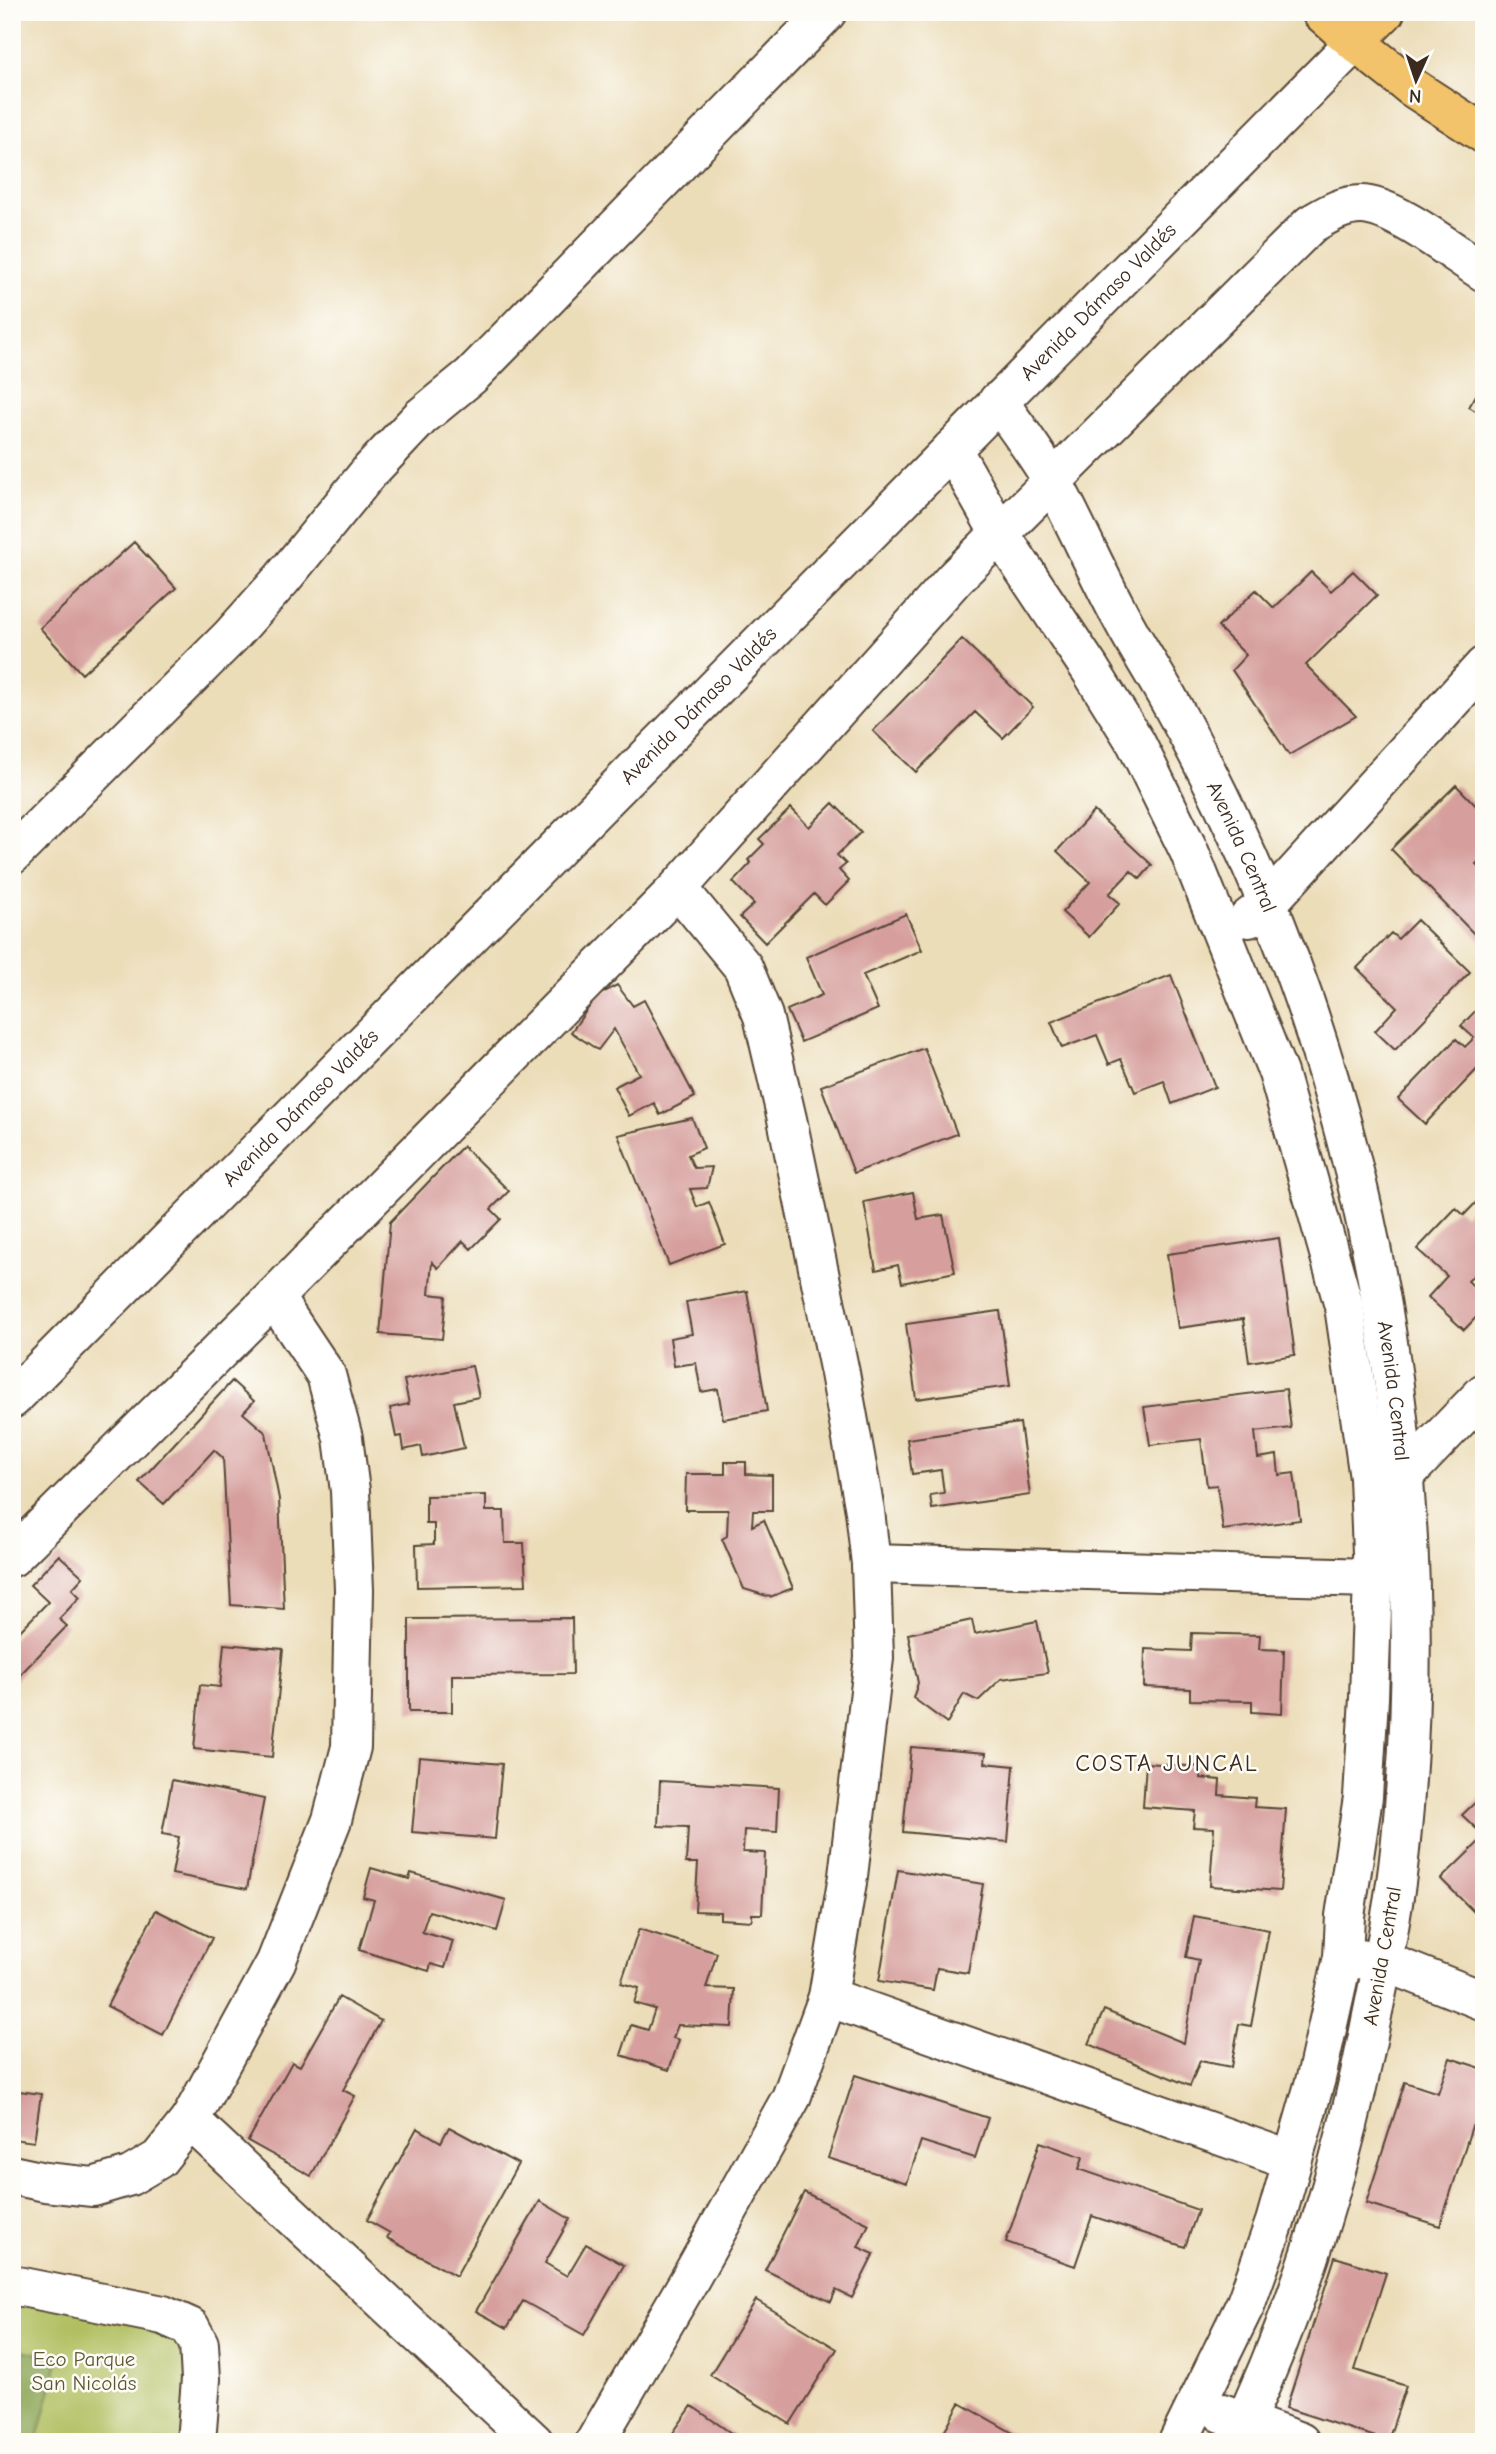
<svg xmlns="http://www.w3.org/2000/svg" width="1496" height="2454" font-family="'Comic Neue',sans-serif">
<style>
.green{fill:#b1bf61;stroke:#767440;stroke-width:2}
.forest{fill:#8ca657;stroke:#64683a;stroke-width:2}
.building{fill:#d69f9d}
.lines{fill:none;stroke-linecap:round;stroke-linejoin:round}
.minor-casing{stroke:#564535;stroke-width:42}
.major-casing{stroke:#564535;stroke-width:42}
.minor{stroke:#fff;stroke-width:38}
.major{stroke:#f2c36a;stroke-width:38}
.labels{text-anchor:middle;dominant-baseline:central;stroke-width:5;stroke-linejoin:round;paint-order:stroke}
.street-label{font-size:21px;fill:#3b2a1e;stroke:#fdfcf7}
.park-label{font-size:21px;fill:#5e5732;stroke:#fdfcf7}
.quarter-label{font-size:24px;letter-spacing:2px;fill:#3b2a1e;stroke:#fdfcf7}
</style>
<rect width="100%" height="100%" fill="#fdfcf7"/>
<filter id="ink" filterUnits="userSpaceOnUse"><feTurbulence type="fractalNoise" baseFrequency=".0143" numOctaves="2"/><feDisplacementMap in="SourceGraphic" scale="14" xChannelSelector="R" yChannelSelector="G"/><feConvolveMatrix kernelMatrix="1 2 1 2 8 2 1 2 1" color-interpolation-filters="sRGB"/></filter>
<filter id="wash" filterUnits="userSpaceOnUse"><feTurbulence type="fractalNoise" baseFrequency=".00686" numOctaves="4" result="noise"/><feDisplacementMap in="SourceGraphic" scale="28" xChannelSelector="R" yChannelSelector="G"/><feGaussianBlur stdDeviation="1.57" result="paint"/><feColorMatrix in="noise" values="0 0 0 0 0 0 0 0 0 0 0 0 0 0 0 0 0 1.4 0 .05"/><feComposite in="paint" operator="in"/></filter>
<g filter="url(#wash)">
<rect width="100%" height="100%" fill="#ecddb9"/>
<path class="green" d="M12 2285 190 2327 196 2442H12Z"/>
<path class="forest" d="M12 2348 59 2358 37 2442H12Z"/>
<g id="blocks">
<path class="building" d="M1484 382V416L1469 407Z
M134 542 176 588 82 674 40 628Z
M1353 571 1377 595 1306 665 1356 716 1289 755 1232 670 1246 655 1218 627 1256 590 1274 608 1311 572 1331 591Z
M962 639 1033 707 1003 738 975 712 916 772 873 731Z
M1456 785 1484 814V856L1476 864 1484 872V944L1391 849Z
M833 803 861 832 837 855 846 864 839 870 849 881 825 905 814 894 765 943 740 917 754 904 733 882 751 863 748 860 764 844 759 839 791 808 809 827Z
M1094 811 1152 865 1140 879 1131 871 1109 894 1120 903 1089 937 1062 912 1090 882 1057 851Z
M906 914 922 950 863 975 878 1009 801 1042 787 1010 822 995 806 957Z
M1417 920 1470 972 1395 1050 1375 1031 1397 1007 1357 968 1391 933 1398 939Z
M1171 975 1215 1087 1172 1104 1164 1081 1135 1092 1121 1059 1109 1064 1097 1035 1062 1048 1051 1022Z
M617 985 633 1006 644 1000 695 1097 660 1115 654 1103 629 1116 614 1087 639 1074 614 1029 598 1050 571 1032 597 996Z
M1481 1005 1484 1007V1062L1425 1124 1398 1099 1456 1039 1465 1047 1474 1038 1461 1026Z
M924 1048 957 1134 854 1173 821 1086Z
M692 1118 704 1148 688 1155 694 1168 712 1167 707 1188 690 1189 697 1207 709 1202 725 1244 669 1265 618 1135Z
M463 1146 509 1191 491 1209 501 1219 471 1249 463 1241 438 1268 432 1262 429 1294 446 1296 442 1339 380 1334 390 1222Z
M913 1192 918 1219 943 1215 955 1272 902 1283 898 1265 876 1270 864 1202Z
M1484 1194V1264L1468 1281 1484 1296V1309L1464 1330 1428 1297 1447 1276 1417 1249 1456 1208 1464 1215Z
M1279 1238 1295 1355 1249 1362 1243 1319 1178 1328 1167 1254Z
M747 1291 767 1411 723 1419 718 1389 701 1392 696 1363 674 1366 670 1338 692 1334 686 1302Z
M1000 1311 1010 1386 916 1399 906 1324Z
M472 1366 479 1397 454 1402 464 1448 423 1457 421 1446 404 1450 402 1436 396 1437 390 1408 409 1404 404 1380Z
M232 1381 254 1401 243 1413 266 1433 279 1499 284 1609 231 1605 223 1458 214 1450 164 1504 139 1482Z
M1286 1389 1291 1428 1255 1432 1258 1458 1277 1455 1279 1475 1294 1473 1300 1520 1223 1530 1217 1485 1207 1486 1201 1439 1150 1445 1144 1407Z
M1020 1423 1030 1495 932 1509 930 1495 944 1493 941 1470 912 1474 907 1439Z
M725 1462H746V1474L772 1475V1511H753L752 1526 764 1520 793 1588 770 1597 744 1589 722 1539 727 1536 728 1510H685L686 1474H725Z
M486 1495V1511H504L505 1543H524L526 1585 417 1587 416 1545 434 1544V1524H426V1496Z
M59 1555 83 1577 72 1589 80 1597 59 1619 67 1626 12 1683V1639L48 1602 30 1585Z
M572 1618 573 1674 452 1675V1712H409V1619Z
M972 1620 975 1634 1037 1621 1048 1673 1001 1679 978 1701 964 1694 947 1723 913 1698 918 1683 908 1634Z
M1192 1633 1260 1635 1259 1649 1284 1650 1282 1714 1252 1712V1701L1190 1700V1689L1144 1687 1145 1649 1191 1651Z
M224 1644 283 1649 272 1757 194 1749 200 1685 220 1687Z
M911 1747 986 1753 985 1763 1014 1766 1008 1842 903 1832Z
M419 1757 502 1764 495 1839 412 1832Z
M1146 1763 1201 1767 1200 1778 1220 1780 1219 1795 1255 1798 1254 1807 1286 1809 1280 1891 1210 1886 1214 1828 1193 1827 1195 1811 1143 1807Z
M172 1780 264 1799 247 1889 172 1874 179 1837 162 1834Z
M660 1781 779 1788 777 1832 744 1830 743 1852 765 1853 762 1914H752V1921L720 1919V1912L695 1911 698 1863H686L688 1827 658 1826Z
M1484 1794V1836L1462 1815Z
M1484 1837V1910L1478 1916 1441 1879Z
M371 1868 409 1879 411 1873 506 1900 497 1931 429 1911 422 1932 453 1941 445 1968 431 1964 429 1971 359 1950 374 1900 363 1897Z
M898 1870 983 1884 968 1973 937 1968 933 1990 879 1981Z
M156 1910 212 1938 163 2035 107 2006Z
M1194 1916 1269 1930 1251 2026 1239 2024 1231 2067 1200 2061 1190 2086 1089 2044 1104 2010 1184 2043 1199 1960 1186 1957Z
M639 1929 717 1953 706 1988 734 1989 732 2027 678 2025 673 2038 679 2040 669 2070 621 2055 631 2025 648 2030 655 2009 634 2003 639 1988 621 1983Z
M339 1997 381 2021 343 2090 355 2096 311 2176 248 2141 292 2062 300 2066Z
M1450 2058 1484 2069V2130L1472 2126 1440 2226 1366 2203 1405 2082 1438 2093Z
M855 2075 988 2118 975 2158 921 2141 907 2183 828 2158Z
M12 2090 41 2094 34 2142 12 2139Z
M449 2127 518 2164 456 2276 387 2238 390 2233 367 2220 417 2128 441 2142Z
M1040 2142 1083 2157 1079 2169 1198 2210 1185 2247 1092 2216 1075 2266 1006 2242Z
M804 2192 869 2224 858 2247 874 2254 852 2298 836 2290 831 2302 765 2270Z
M540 2201 570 2219 545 2263 567 2276 586 2244 624 2265 584 2335 523 2301 507 2328 476 2311Z
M1335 2257 1386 2273 1355 2370 1406 2386 1388 2441 1286 2408Z
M756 2300 837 2349 790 2424 710 2375Z
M960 2403 1029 2442H938Z
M692 2406 744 2442H676L670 2437Z"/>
</g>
</g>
<g filter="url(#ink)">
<use href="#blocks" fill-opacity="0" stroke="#564535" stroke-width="2"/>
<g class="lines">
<g class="minor-casing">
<g id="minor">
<path id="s1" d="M998 401C1017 428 1037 454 1053 482 1077 526 1097 573 1121 617 1138 649 1158 679 1175 711 1225 802 1269 899 1303 997 1397 1271 1430 1562 1400 1850 1394 1908 1383 1964 1371 2021 1343 2165 1299 2309 1235 2442"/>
<path d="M952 449 1000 534 1090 669 1136 743 1189 851 1224 938 1278 1073 1344 1306 1369 1478 1373 1578 1369 1698 1363 1797 1345 1916 1343 1957 1316 2078 1275 2222 1246 2303 1178 2442"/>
<path d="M12 855 231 636 282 579 370 471 421 417 471 376 827 12"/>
<path d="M1249 918 1267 904 1484 666"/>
<path id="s2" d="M12 1399 1355 42"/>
<path d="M1388 1476 1405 1475 1484 1393"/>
<path d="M12 1557 274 1297 678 888 955 578 1311 224C1327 215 1342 205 1361 205 1394 205 1455 254 1484 272"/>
<path d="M871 1564 1373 1578"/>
<path d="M1357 1959 1383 1961 1484 2001"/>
<path d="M828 1997 1292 2161"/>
<path d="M190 2120 276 1962 332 1820 351 1747 354 1590 350 1491 343 1438 326 1375 274 1297"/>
<path d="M12 2175 45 2182 93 2187 130 2176 159 2159 190 2120 534 2442"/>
<path d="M12 2285 163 2315 190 2327 199 2344 201 2379 196 2442"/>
<path d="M1222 2413 1300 2442"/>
<path d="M595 2442 691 2277 791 2098 828 1997 848 1876 874 1658 871 1564 865 1511 840 1373 787 1119 763 1016 743 967 678 888"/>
</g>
</g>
<g class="major-casing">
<path id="major" d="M1321 12 1355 42 1413 88 1484 134
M1355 42 1385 12"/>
</g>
<use href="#minor" class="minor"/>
<use href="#major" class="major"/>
</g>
</g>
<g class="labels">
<g class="street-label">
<text stroke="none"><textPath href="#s2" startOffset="1544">Avenida Dámaso Valdés</textPath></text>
<text stroke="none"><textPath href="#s2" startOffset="976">Avenida Dámaso Valdés</textPath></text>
<text stroke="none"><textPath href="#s1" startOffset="509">Avenida Central</textPath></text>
<text stroke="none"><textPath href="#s2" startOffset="410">Avenida Dámaso Valdés</textPath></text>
<text stroke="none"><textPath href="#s1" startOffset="1076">Avenida Central</textPath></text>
<text transform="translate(1382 1956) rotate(-80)">Avenida Central</text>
</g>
<g class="park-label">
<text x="84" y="2359">Eco Parque<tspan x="84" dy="24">San Nicolás</tspan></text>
</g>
<g class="quarter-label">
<text x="1167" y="1763">COSTA JUNCAL</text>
</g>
</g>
<rect width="1496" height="2454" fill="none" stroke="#fdfcf7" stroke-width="42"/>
<g transform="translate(1416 80) rotate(183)" stroke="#fdfcf7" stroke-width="5" paint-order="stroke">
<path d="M0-5L12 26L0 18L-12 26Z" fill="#3b2a1e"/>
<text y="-10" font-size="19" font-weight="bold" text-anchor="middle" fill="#3b2a1e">N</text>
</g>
</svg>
